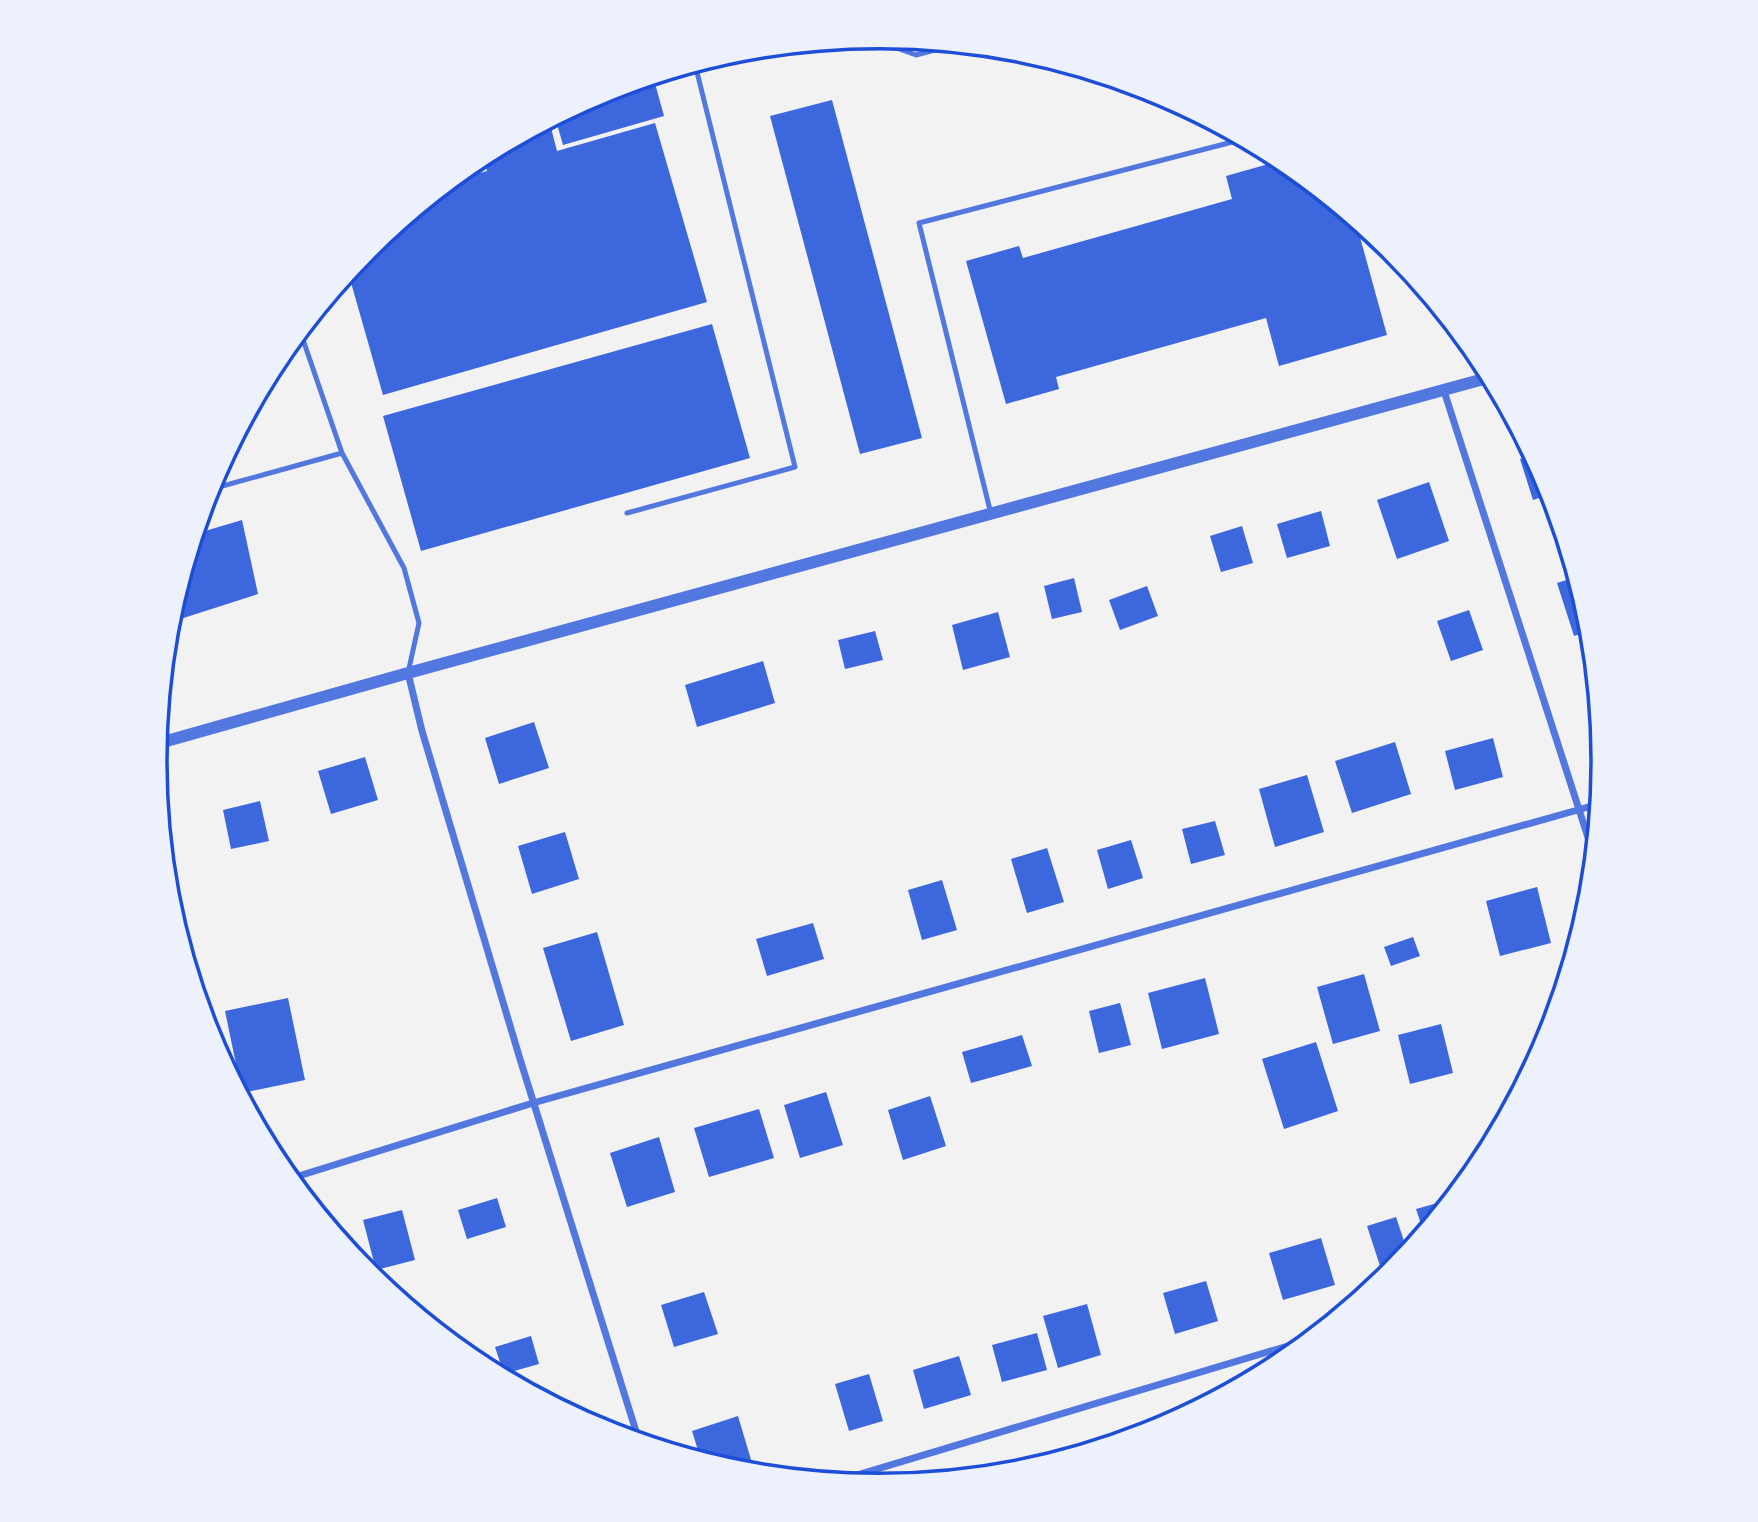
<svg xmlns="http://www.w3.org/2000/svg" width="1758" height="1522" font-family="'Roboto Condensed',sans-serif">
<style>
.building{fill:#3d67dc}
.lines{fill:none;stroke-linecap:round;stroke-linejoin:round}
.service{stroke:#5277de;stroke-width:5}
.minor{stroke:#5277de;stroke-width:7}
.tertiary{stroke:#5277de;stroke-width:12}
.rim{fill:none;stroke:#1d4ed8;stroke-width:3.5}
</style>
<rect width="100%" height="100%" fill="#f2f2f2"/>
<path class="building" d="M653 76 664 116 563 145 555 117 602 92Z
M832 100 922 438 860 454 770 116Z
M549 120 557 151 655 123 707 302 383 395 348 272 367 249 469 165 472 175 487 171 483 155Z
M1283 160 1355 219 1387 335 1279 366 1266 318 1056 377 1059 389 1006 404 966 261 1019 246 1023 258 1232 199 1226 176Z
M712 324 750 458 421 551 383 416Z
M1533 455 1548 484 1551 494 1533 500 1520 459Z
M1429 482 1449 541 1397 559 1377 500Z
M1321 511 1330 546 1287 558 1277 524Z
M242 520 258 594 168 623 195 534Z
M1242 526 1253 563 1221 572 1210 536Z
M1576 577 1589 620 1590 631 1574 636 1557 583Z
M1074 578 1082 612 1052 619 1044 586Z
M1147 586 1158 616 1120 630 1109 600Z
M1469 610 1483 650 1451 661 1437 621Z
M998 612 1010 657 963 670 952 625Z
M875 631 883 660 845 669 838 640Z
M763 661 775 703 697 727 685 685Z
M534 722 549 768 499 784 485 738Z
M1493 738 1503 777 1455 790 1445 751Z
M1395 742 1411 794 1352 813 1335 761Z
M365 757 378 800 331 814 318 771Z
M1307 775 1324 832 1275 847 1259 789Z
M260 801 269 841 231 849 223 810Z
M1215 821 1225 855 1191 864 1182 829Z
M565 832 579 879 532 894 518 846Z
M1131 840 1143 878 1108 889 1097 850Z
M1047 848 1064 902 1027 913 1011 859Z
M942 880 957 930 922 940 908 890Z
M1537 887 1551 943 1500 956 1486 901Z
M813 923 824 959 767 976 756 939Z
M597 932 624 1025 571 1041 543 948Z
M1413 937 1420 956 1391 966 1384 947Z
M1364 974 1380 1031 1333 1044 1317 987Z
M1205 978 1219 1034 1162 1049 1148 993Z
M288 998 305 1080 242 1093 225 1011Z
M1120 1003 1131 1045 1099 1053 1089 1011Z
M1441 1024 1453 1073 1410 1084 1398 1035Z
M1022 1035 1032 1066 971 1083 962 1052Z
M1316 1042 1338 1111 1284 1129 1262 1059Z
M826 1092 843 1145 800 1158 784 1105Z
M930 1096 946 1146 903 1160 888 1110Z
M759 1109 774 1158 709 1177 694 1128Z
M659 1137 675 1192 627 1207 610 1153Z
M497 1198 506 1227 467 1239 458 1210Z
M1452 1199 1424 1233 1416 1209Z
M402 1210 415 1260 376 1270 363 1220Z
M1396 1217 1408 1253 1399 1264 1381 1269 1367 1226Z
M1321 1238 1335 1285 1283 1300 1269 1253Z
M1206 1281 1218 1321 1175 1334 1163 1293Z
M704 1292 718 1334 674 1347 661 1305Z
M1087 1304 1101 1355 1058 1368 1043 1316Z
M1037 1333 1047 1370 1002 1382 992 1345Z
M531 1336 539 1364 504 1374 495 1347Z
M959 1356 971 1395 924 1409 913 1370Z
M869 1374 883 1421 849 1431 835 1384Z
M738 1416 752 1463 731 1469 701 1460 692 1431Z"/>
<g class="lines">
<path class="service" d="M869 38 916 55 957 44
M300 331 342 453 404 568 419 623 408 673
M208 490 342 453
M627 513 795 467 695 64
M991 514 919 223 1244 139"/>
<path class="minor" d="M1444 391 1594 856
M408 673 422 731 520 1059 639 1441
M289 1179 533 1103 1599 804
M837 1481 1311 1339"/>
<path class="tertiary" d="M156 744 408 673 1491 377"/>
</g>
<path d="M0 0H1758V1522H0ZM167 761a712 712 0 1 1 1424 0a712 712 0 1 1-1424 0Z" fill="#edf1fc" fill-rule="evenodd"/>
<path class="rim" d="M167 761a712 712 0 1 1 1424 0a712 712 0 1 1-1424 0Z"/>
</svg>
